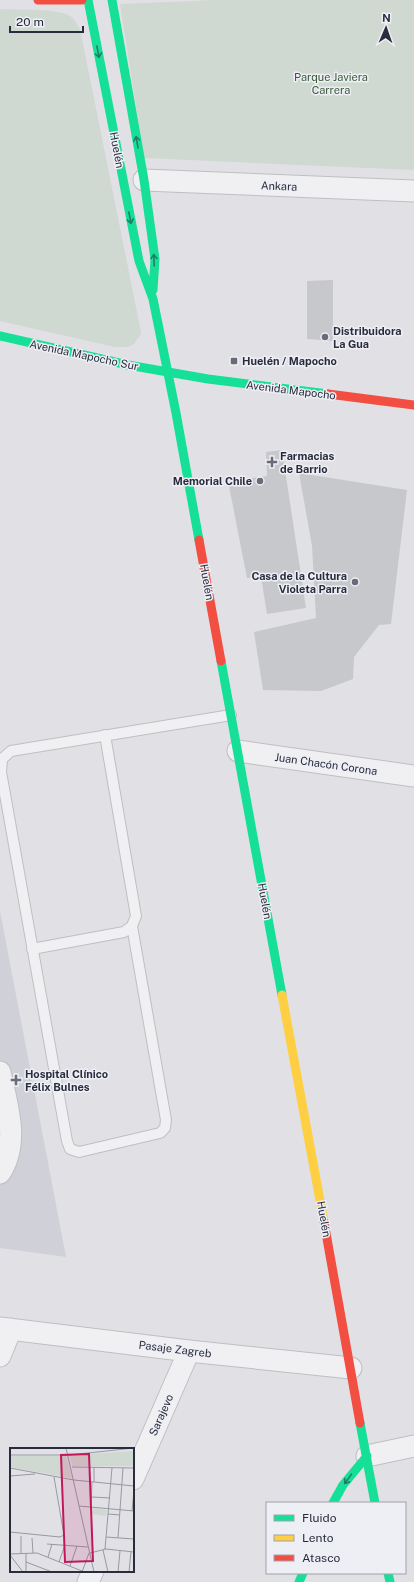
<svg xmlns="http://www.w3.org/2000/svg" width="414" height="1582" font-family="'Public Sans',sans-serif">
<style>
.built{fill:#cfd0d8}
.green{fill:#cfd8d1}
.building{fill:#c7c8cc}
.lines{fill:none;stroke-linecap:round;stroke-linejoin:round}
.lane-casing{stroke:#bfbfc3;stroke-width:12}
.street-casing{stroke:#bfbfc3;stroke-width:23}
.lane{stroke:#f0f0f2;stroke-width:10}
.street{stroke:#f0f0f2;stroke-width:21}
.fast{stroke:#16e098;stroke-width:9}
.slow{stroke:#ffcf43;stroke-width:9}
.jam{stroke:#f24e42;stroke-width:9}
.oneway{stroke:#207d66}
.poi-dot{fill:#696b78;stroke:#eeeff5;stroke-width:1.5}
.labels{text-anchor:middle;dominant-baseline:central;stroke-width:3;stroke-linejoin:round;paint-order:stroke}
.park-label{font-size:11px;fill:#375838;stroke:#eeeff5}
.street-label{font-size:11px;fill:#292c3d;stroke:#eeeff5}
.poi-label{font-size:11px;font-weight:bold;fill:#292c3d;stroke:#eeeff5;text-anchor:start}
.inset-road{fill:none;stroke:#9799a2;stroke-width:1}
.view{fill:#c2185b;fill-opacity:0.15;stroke:#c2185b;stroke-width:2}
.inset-edge{fill:none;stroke:#292c3d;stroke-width:2}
</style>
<rect width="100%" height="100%" fill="#e1e1e5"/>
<path class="built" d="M0 911 66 1257 0 1248Z"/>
<path class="green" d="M215 0H414V170L144 158 120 4Z
M0 9C16 10 55 8 68 15 74 17 77 24 80 29L140 327 141 334 134 344 128 347H115L0 321Z"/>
<path class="building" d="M333 280V341L307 339V281Z
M282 450 306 608 267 614 261 577 247 578 228 481 267 476 266 452Z
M299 473 407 490 391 624 379 625 354 657 353 679 321 691 263 690 254 632 316 618 312 546Z"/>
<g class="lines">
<g class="lane-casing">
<path id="lane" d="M132 926 166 1120 165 1128 160 1133 79 1152 70 1149 67 1141 1 772 2 759 11 751 231 715
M32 949 124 932 132 926 136 916 105 735"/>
</g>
<g class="street-casing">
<path id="street" d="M144 180 414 191
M238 751 414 776
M0 1072C7 1104 20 1143 0 1173
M0 1328 189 1351 351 1368
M0 1356 11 1329
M367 1456 414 1446
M133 1479 189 1351
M88 1582 93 1571"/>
</g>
<use href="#lane" class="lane"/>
<use href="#street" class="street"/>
<path class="fast" d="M88 0 139 261 153 299 176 413 199 540
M112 0 144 180 155 259 153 290
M0 336 128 365 208 379 328 394
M221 661 282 995
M360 1423 375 1503
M333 1503 343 1485 367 1456
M388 1573 390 1582
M299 1582 303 1573"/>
<path class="slow" d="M282 995 324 1222"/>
<path class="jam" d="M38 0H82
M328 394 414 405
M199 540 221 661
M324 1222 360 1423"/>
</g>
<defs><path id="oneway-shaft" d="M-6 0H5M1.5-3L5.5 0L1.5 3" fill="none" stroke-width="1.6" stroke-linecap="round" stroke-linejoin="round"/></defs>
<g class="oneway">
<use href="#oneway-shaft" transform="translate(98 52) rotate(79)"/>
<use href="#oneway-shaft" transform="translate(137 142) rotate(-100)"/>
<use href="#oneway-shaft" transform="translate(130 218) rotate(79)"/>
<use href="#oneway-shaft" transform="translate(154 260) rotate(-92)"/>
<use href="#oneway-shaft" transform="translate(348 1479) rotate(126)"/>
</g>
<g class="poi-dot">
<circle cx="325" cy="337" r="4"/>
<rect x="230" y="357" width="8" height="8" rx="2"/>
<path d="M270 456h4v4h4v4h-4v4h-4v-4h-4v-4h4z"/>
<circle cx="260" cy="481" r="4"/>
<circle cx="355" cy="582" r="4"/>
<path d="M14 1074h4v4h4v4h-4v4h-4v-4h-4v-4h4z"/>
</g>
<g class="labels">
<g class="park-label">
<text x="331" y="77">Parque Javiera<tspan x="331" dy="13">Carrera</tspan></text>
</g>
<g class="street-label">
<text transform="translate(117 150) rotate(79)">Huelén</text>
<text transform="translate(279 186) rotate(2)">Ankara</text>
<text transform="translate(84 355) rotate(12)">Avenida Mapocho Sur</text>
<text transform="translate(291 390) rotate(7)">Avenida Mapocho</text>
<text transform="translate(207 582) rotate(80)">Huelén</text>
<text transform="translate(326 764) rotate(8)">Juan Chacón Corona</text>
<text transform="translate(265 901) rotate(80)">Huelén</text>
<text transform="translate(324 1219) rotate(80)">Huelén</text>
<text transform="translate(175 1349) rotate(7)">Pasaje Zagreb</text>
<text transform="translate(161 1415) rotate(-66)">Sarajevo</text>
</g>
<g class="poi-label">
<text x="333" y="331">Distribuidora<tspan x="333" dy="13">La Gua</tspan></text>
<text x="242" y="361">Huelén / Mapocho</text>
<text x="280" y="456">Farmacias<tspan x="280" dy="13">de Barrio</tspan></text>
<text x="252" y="481" text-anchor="end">Memorial Chile</text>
<text x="347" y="576" text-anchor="end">Casa de la Cultura<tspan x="347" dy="13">Violeta Parra</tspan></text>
<text x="25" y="1074">Hospital Clínico<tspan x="25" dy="13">Félix Bulnes</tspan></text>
</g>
</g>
<g transform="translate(10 1448)">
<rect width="124" height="124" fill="#e1e1e5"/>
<path d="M124 3V18H62L60 7ZM0 8H56L62 30 0 19ZM83 60 97 62 96 68 82 66Z" fill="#cfd8d1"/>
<path class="inset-road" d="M56 0 84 124M0 7H58M59 7 124 0M62 19 124 20M0 20 64 32 124 38M0 28 25 26M84 34V19M124 38V23M82 49 100 50M69 58 124 63M81 59 82 34M122 63 124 42M98 66 110 67M0 84 50 89 54 87 44 29M11 88V105M96 89 124 91M22 90 23 105M108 90 113 20M37 96 78 99M95 101 102 20M93 102 98 124M80 105 96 101 124 104M0 106 27 105 72 123M0 107 13 124M38 109 42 96M16 114 42 124M49 114 55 97M60 118 67 98M16 124V105M72 124 79 105M108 124 110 103M119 124 121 104"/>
<path class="view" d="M79 6 83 113 55 114 51 7Z"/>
<rect width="124" height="124" class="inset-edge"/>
</g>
<rect x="266" y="1502" width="140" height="72" fill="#eeeff5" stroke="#9fa1ab"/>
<rect x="274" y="1515" width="20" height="6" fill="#16e098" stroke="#9fa1ab"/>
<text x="302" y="1522" font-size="12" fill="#292c3d">Fluido</text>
<rect x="274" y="1535" width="20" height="6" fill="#ffcf43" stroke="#9fa1ab"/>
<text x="302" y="1542" font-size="12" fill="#292c3d">Lento</text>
<rect x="274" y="1555" width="20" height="6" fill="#f24e42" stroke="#9fa1ab"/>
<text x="302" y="1562" font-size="12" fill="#292c3d">Atasco</text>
<g transform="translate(386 28) rotate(2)" stroke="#eeeff5" stroke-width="3" paint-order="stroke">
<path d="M0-3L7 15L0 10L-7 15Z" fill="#292c3d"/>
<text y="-6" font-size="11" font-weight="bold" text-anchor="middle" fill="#292c3d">N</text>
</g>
<path d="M10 26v6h73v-6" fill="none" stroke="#292c3d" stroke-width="2"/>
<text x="16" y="26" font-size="12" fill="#292c3d" stroke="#eeeff5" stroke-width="3" paint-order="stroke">20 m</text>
</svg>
